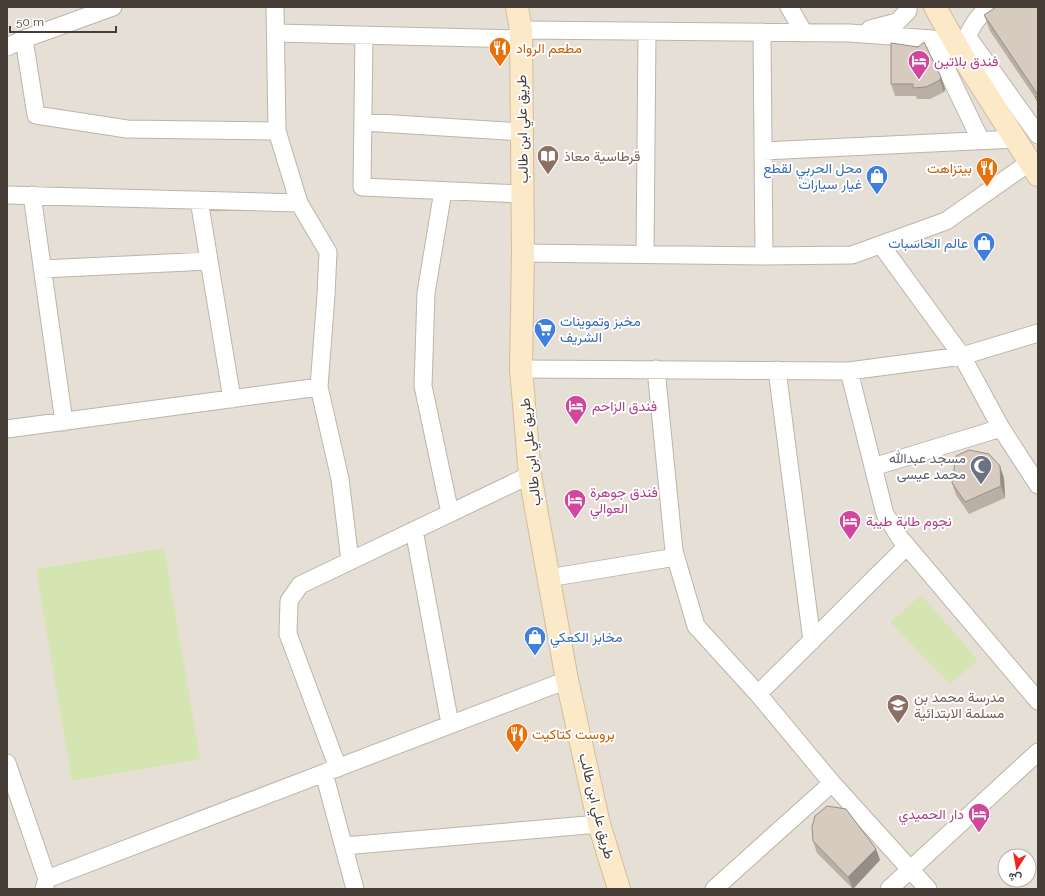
<svg xmlns="http://www.w3.org/2000/svg" width="1045" height="896" font-family="Raleway,Vazirmatn,sans-serif">
<style>
.residential{fill:#e6dfd5;fill-rule:evenodd}
.green{fill:#d4e5b1}
.lines{fill:none;stroke-linecap:round;stroke-linejoin:round}
.street-casing{stroke:#bdb4aa;stroke-width:19}
.secondary-casing{stroke:#d3bd9b;stroke-width:24}
.street{stroke:#fff;stroke-width:17}
.secondary{stroke:#fce9c7;stroke-width:22}
.wall{fill:#b9afa4}
.shaded-wall{fill:#968e86}
.building{fill:#d7cbbf;stroke:#968e86}
.labels{text-anchor:middle;dominant-baseline:central;stroke-width:4;stroke-linejoin:round;paint-order:stroke}
.food-label{font-size:14px;fill:#c56008;stroke:#fff;text-anchor:start}
.hotel-label{font-size:14px;fill:#b23c85;stroke:#fff;text-anchor:start}
.street-label{font-size:14px;fill:#453d36;stroke:#fff}
.education-label{font-size:14px;fill:#785e54;stroke:#fff;text-anchor:start}
.shop-label{font-size:14px;fill:#366cbe;stroke:#fff;text-anchor:end}
.worship-label{font-size:14px;fill:#5b616d;stroke:#fff;text-anchor:end}
</style>
<rect width="100%" height="100%" fill="#f2ede7"/>
<path class="residential" d="M7 7H1038V889H7ZM1005 856H1029V880H1005Z"/>
<path class="green" d="M164 548 200 759 72 781 36 569Z
M921 595 978 660 950 684 890 622Z"/>
<g class="lines">
<g class="street-casing">
<path id="street" d="M275 7 277 131 299 203 328 252 326 295 319 387 340 479 350 561
M789 7 804 33
M870 29 897 22 908 11V7
M521 30 849 33 932 39 963 57
M762 32 764 256
M276 33 521 39
M364 36 362 187 522 194
M967 36 1038 135
M24 39 36 115 127 129 277 131
M932 39 981 141
M7 47 24 39 113 7
M962 47C969 32 976 16 990 7
M363 122 522 132
M763 151 1016 139
M443 191 426 293 423 386 450 513
M7 195 299 203
M32 195 64 422
M199 200 232 399
M881 245 962 356 1001 428 1038 485
M523 253 764 256 852 255 946 221 1030 162
M645 254 647 31
M42 269 209 261
M521 369 849 371 962 356 1038 333
M656 369 674 551 696 626 758 694 832 783 928 889
M777 370 812 641
M849 371 885 514 900 538 1038 701
M7 429 319 387
M873 467 1001 428
M414 530 450 724
M548 578 676 557
M758 694 907 546
M7 763 47 879
M338 768 288 634 289 601 300 585 530 475
M324 773 355 889
M344 846 599 824
M44 889 47 879 567 680
M714 889 832 783
M889 889 1038 752"/>
</g>
<g class="secondary-casing">
<path id="secondary" d="M517 7 521 30 523 253 521 369 530 475 567 680 599 824 619 889
M935 7 963 57 1038 175"/>
</g>
<use href="#street" class="street"/>
<use href="#secondary" class="secondary"/>
</g>
<path class="wall" d="M1038 7V105L1036 99 990 31 984 15Z
M941 77 945 89 944 92 930 99H917L916 96H895L891 84Z
M1004 478 1005 498 969 514 956 495 952 483Z
M813 841 876 849 880 860 853 889 817 853Z"/>
<path class="shaded-wall" d="M941 77 945 89 944 92 940 80Z
M1000 466 1004 478 1005 498 1001 486Z
M876 849 880 860 853 889 848 877Z"/>
<path class="building" d="M996 7H1038V95L984 15Z
M924 42 941 77 940 80 926 87 913 88V84H891V43L918 47Z
M1038 96V102L1035 97Z
M969 450 989 454 1000 466 1001 486 965 502 952 483 956 456Z
M827 806 846 809 876 849 848 877 813 841 812 827 815 816Z"/>
<defs>
<g id="restaurant-pin" transform="scale(1.15)"><path d="M0 17L-7.5 6A9.5 9.5 0 1 1 7.5 6Z" fill="#e8710a" stroke="#fff"/><path d="M-5-6h1v4h1v-4h1v4h1v-4h1v5L-1.5 .5V6h-2V.5L-5-1ZM5-6V6H3V1.5H1.5Q1.5-4 5-6Z" fill="#fff"/></g>
<g id="hotel-pin" transform="scale(1.15)"><path d="M0 17L-7.5 6A9.5 9.5 0 1 1 7.5 6Z" fill="#d1479c" stroke="#fff"/><path d="M-6-4.5h1.5V1H6V5H4.5V3h-9V5H-6ZM-4 0a1.8 1.8 0 1 1 3.6 0ZM.5 0V-2.5h3Q6-2.5 6 0Z" fill="#fff"/></g>
<g id="library-pin" transform="scale(1.15)"><path d="M0 17L-7.5 6A9.5 9.5 0 1 1 7.5 6Z" fill="#8d6e63" stroke="#fff"/><path d="M-6-4Q-3-5.5-.7-3.5V5Q-3 3-6 4ZM6-4Q3-5.5 .7-3.5V5Q3 3 6 4Z" fill="#fff"/></g>
<g id="shop-pin" transform="scale(1.15)"><path d="M0 17L-7.5 6A9.5 9.5 0 1 1 7.5 6Z" fill="#3f7fe0" stroke="#fff"/><path d="M-5-2.5h2.3a2.7 3.5 0 0 1 5.4 0H5L5.5 6h-11ZM-1.5-2.5h3a1.5 2.3 0 0 0-3 0Z" fill="#fff"/></g>
<g id="supermarket-pin" transform="scale(1.15)"><path d="M0 17L-7.5 6A9.5 9.5 0 1 1 7.5 6Z" fill="#3f7fe0" stroke="#fff"/><path d="M-6-5.5h2.5l.6 2H6L4.5 2H-2.5L-4.4-4H-6ZM-1.5 3.2a1.3 1.3 0 1 0 .1 0ZM3 3.2a1.3 1.3 0 1 0 .1 0Z" fill="#fff"/></g>
<g id="mosque-pin" transform="scale(1.15)"><path d="M0 17L-7.5 6A9.5 9.5 0 1 1 7.5 6Z" fill="#6b7280" stroke="#fff"/><path d="M3.5-4.9A6 6 0 1 0 3.5 4.9A5 5 0 1 1 3.5-4.9Z" fill="#fff"/></g>
<g id="school-pin" transform="scale(1.15)"><path d="M0 17L-7.5 6A9.5 9.5 0 1 1 7.5 6Z" fill="#8d6e63" stroke="#fff"/><path d="M0-5L7-2L0 1L-7-2ZM-4 1L0 2.5L4 1V4Q0 6-4 4Z" fill="#fff"/></g>
</defs>
<g fill-rule="evenodd">
<use href="#restaurant-pin" x="500" y="48"/>
<use href="#hotel-pin" x="919" y="61"/>
<use href="#library-pin" x="548" y="156"/>
<use href="#restaurant-pin" x="987" y="168"/>
<use href="#shop-pin" x="877" y="176"/>
<use href="#shop-pin" x="984" y="243"/>
<use href="#supermarket-pin" x="545" y="329"/>
<use href="#hotel-pin" x="576" y="406"/>
<use href="#mosque-pin" x="981" y="466"/>
<use href="#hotel-pin" x="575" y="500"/>
<use href="#hotel-pin" x="850" y="521"/>
<use href="#shop-pin" x="535" y="637"/>
<use href="#school-pin" x="898" y="705"/>
<use href="#restaurant-pin" x="517" y="734"/>
<use href="#hotel-pin" x="979" y="814"/>
</g>
<g class="labels">
<g class="food-label">
<text x="516" y="48">مطعم الرواد</text>
<text x="972" y="168" text-anchor="end">بيتزاهت</text>
<text x="532" y="734">بروست كتاكيت</text>
</g>
<g class="hotel-label">
<text x="934" y="61">فندق بلاتين</text>
<text x="592" y="406">فندق الزاحم</text>
<text x="590" y="492">فندق جوهرة<tspan x="590" dy="16">العوالي</tspan></text>
<text x="866" y="521">نجوم طابة طيبة</text>
<text x="964" y="814" text-anchor="end">دار الحميدي</text>
</g>
<g class="street-label">
<text transform="translate(522 129) rotate(-91)">طريق علي ابن طالب</text>
<text transform="translate(530 452) rotate(-96)">طريق علي ابن طالب</text>
<text transform="translate(597 806) rotate(76)">طريق علي ابن طالب</text>
</g>
<g class="education-label">
<text x="564" y="156">قرطاسية معاذ</text>
<text x="914" y="697">مدرسة محمد بن<tspan x="914" dy="16">مسلمة الابتدائية</tspan></text>
</g>
<g class="shop-label">
<text x="862" y="168">محل الحربي لقطع<tspan x="862" dy="16">غيار سيارات</tspan></text>
<text x="968" y="243">عالم الحاسبات</text>
<text x="560" y="321" text-anchor="start">مخبز وتموينات<tspan x="560" dy="16">الشريف</tspan></text>
<text x="550" y="637" text-anchor="start">مخابز الكعكي</text>
</g>
<g class="worship-label">
<text x="966" y="458">مسجد عبدالله<tspan x="966" dy="16">محمد عيسى</tspan></text>
</g>
</g>
<rect width="1045" height="896" fill="none" stroke="#453d36" stroke-width="16"/>
<g transform="translate(1017 868) rotate(191)"><circle r="19" fill="#ffffff" stroke="#b5b1af"/>
<path d="M0-3L7 15L0 10L-7 15Z" fill="#f02520"/>
<text y="-6" font-size="11" font-weight="bold" text-anchor="middle" fill="#453d36">ش</text>
</g>
<path d="M10 26v6h106v-6" fill="none" stroke="#453d36" stroke-width="2"/>
<text x="16" y="26" font-size="12" fill="#453d36" stroke="#ffffff" stroke-width="3" paint-order="stroke">50 m</text>
</svg>
